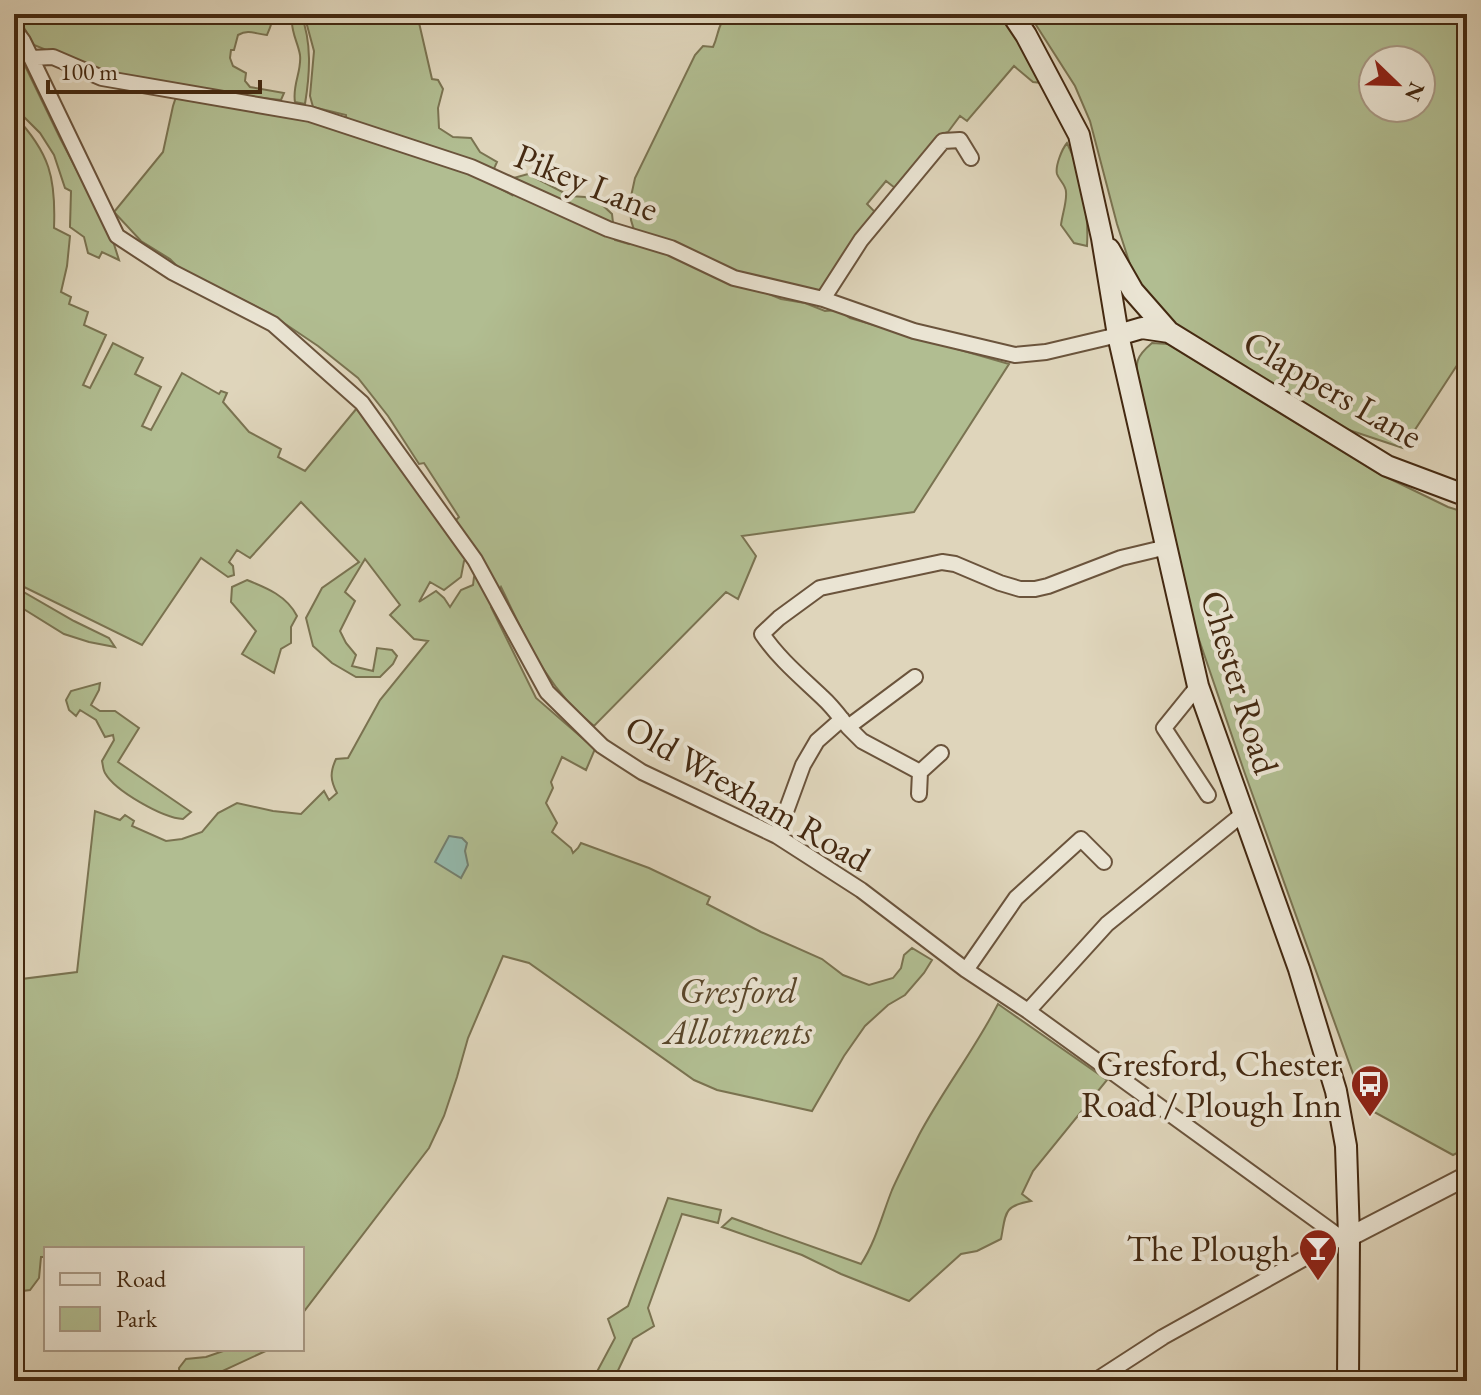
<svg xmlns="http://www.w3.org/2000/svg" width="1481" height="1395" font-family="'EB Garamond',serif">
<style>
.green{fill:#b1bd91;stroke:#7a7351;stroke-width:2;fill-rule:evenodd}
.water{fill:#94b9ac;stroke:#747f6e;stroke-width:2}
.lines{fill:none;stroke-linecap:round;stroke-linejoin:round}
.minor-casing{stroke:#6b543c;stroke-width:18}
.tertiary-casing{stroke:#6b543c;stroke-width:22}
.secondary-casing{stroke:#442911;stroke-width:24}
.minor{stroke:#eae4d3;stroke-width:14}
.tertiary{stroke:#eae4d3;stroke-width:18}
.secondary{stroke:#eae4d3;stroke-width:20}
.labels{text-anchor:middle;dominant-baseline:central;stroke-width:8;stroke-linejoin:round;paint-order:stroke}
.street-label{font-size:36px;fill:#442911;stroke:#eae4d3}
.park-label{font-size:36px;font-style:italic;fill:#5a472b;stroke:#eae4d3}
.poi-label{font-size:36px;fill:#442911;stroke:#eae4d3;text-anchor:end}
</style>
<rect width="100%" height="100%" fill="#dfd5bb"/>
<filter id="stains"><feTurbulence type="fractalNoise" baseFrequency=".0025" numOctaves="4"/><feColorMatrix values="0 0 0 0 .2 0 0 0 0 .09 0 0 0 0 .02 0 0 0 .5 -.17"/></filter>
<radialGradient id="worn" r=".72"><stop offset=".6" stop-color="#630" stop-opacity="0"/><stop offset="1" stop-color="#630" stop-opacity=".3"/></radialGradient>
<path class="green" d="M16 14H224L231 17 233 14H268C275 20 270 27 267 35 255 34 249 29 238 35L234 50H231L230 58 233 66 246 73 245 81 250 87 284 93 281 100 158 86 107 75 34 45Z
M282 14H301C312 43 310 73 305 104L295 102C292 85 302 71 300 55 298 43 292 34 292 22Z
M304 14H417L432 79 438 80 443 89 438 108 439 128 453 137 471 138 480 152 497 162 488 182 512 195 510 179 528 174 570 196 585 197 598 201 612 214 615 240 629 244 634 230 631 220 630 201 635 178 695 55 703 46 713 47C719 34 717 26 727 14H1006L1042 83 1033 82 1014 66 967 121 960 116 948 132 942 134 895 188 886 181 867 204 875 212 823 288 816 293 764 292 781 299 805 303 825 311 838 310 850 318 1009 364 914 512 742 536 756 556 738 599 726 592 594 726C546 688 527 640 501 587L491 607 536 698 595 749 586 770 562 757 551 782 553 788 546 803 557 823 552 832 571 848 573 853 578 848 581 843 649 868 710 897 707 904 761 932 822 959 843 975 869 985 893 978 901 968 904 955 912 948 932 960 924 973 905 995 888 1005 865 1026 844 1056 812 1111 717 1090 694 1080 529 963 503 956 468 1038 457 1077 444 1116 429 1148 302 1314V1249H46V1257H41L39 1278 30 1290 14 1292V980L77 972 95 811 120 820 125 815 134 821 132 826 166 841 182 839 202 832 218 813 237 803 273 811 301 814 324 791 329 800 337 793C330 780 330 772 336 759L348 758 380 700 428 641 414 639 390 615 400 605 365 559 345 592 355 601 340 631 346 643 356 655 352 666 373 671 377 648 392 650 397 656 393 664 380 677H356L332 663 313 646 306 618 322 588 359 562 301 502 250 558 237 550 229 562 233 566 234 575 228 577 201 558 142 645 16 583 15 587 74 621 109 638 115 647 89 642 64 634 14 603V115C50 153 56 178 54 228L70 236 67 266 61 292 71 297 69 304 88 312 84 325 106 335 83 385 90 388 113 343 143 358 135 374 161 387 142 426 151 430 182 373 219 394 221 391 227 393 223 402 249 432 281 449 278 457 305 471 357 408 446 530 459 517 424 463 419 464 388 416 358 378 318 346 269 313 179 268 170 259 141 241 114 212 163 152 173 106 176 97 284 115 347 131 346 115 313 107 310 96 314 51ZM476 553 483 563 474 577 473 585 461 590 450 607 444 598 436 591 419 602 430 582 444 590 461 577 464 561Z
M1029 14H1467V350L1403 448 1340 427 1179 328 1135 280 1117 224 1090 121 1075 86ZM1373 60H1421V108H1373Z
M14 43 60 138 112 238 119 260 102 252 99 258 88 253 84 237 70 227 71 191 65 188 54 155 40 133 14 107Z
M1067 143C1082 173 1089 213 1087 246L1074 243 1061 225C1062 215 1067 202 1066 192 1066 185 1059 180 1057 174 1055 166 1062 149 1067 143Z
M1152 343 1168 344 1380 474 1448 507 1467 513V1148L1453 1155 1365 1107 1244 771 1193 622 1139 387C1136 364 1133 359 1152 343Z
M247 580C267 588 287 596 297 616L291 627V643L281 649 274 673 242 654 256 631 231 602 232 587Z
M100 683 99 690 91 705 100 711H115L139 728 118 762 191 812 183 819C163 818 115 791 105 773 103 770 103 765 102 761L114 740 113 735 105 737 96 720 80 710 76 716 69 710 66 700 71 691Z
M998 1004 1107 1080 1033 1171 1022 1194 1031 1201C1003 1206 1006 1213 1001 1239L977 1251 961 1254 909 1301 841 1274 802 1255 722 1227 732 1218 861 1264C876 1241 882 1215 892 1190 900 1172 910 1153 919 1135 943 1090 975 1049 998 1004Z
M668 1198 721 1210 718 1223 682 1214 648 1308 654 1326 633 1339 613 1381H592L615 1338 608 1319 628 1306Z
M229 1349H270L201 1381H180L179 1368 186 1359 206 1357Z"/>
<path class="water" d="M449 836 462 838 467 843 465 851 468 865 461 878 435 862Z"/>
<g class="lines">
<g class="minor-casing">
<path id="minor" d="M14 29 23 41 117 236 172 272 273 324 362 403 475 560 547 692 602 746 642 772 777 836 861 890 966 970 1028 1011 1341 1238
M31 58 53 57 102 78 310 114 471 167 608 229 671 248 734 278 823 299 914 331 1015 355 1046 352 1118 335
M823 299 861 240 943 141 960 140 971 158
M915 677 848 727C840 717 832 706 823 698 801 677 779 659 762 634L779 618 820 588 942 562 955 564 1000 583 1020 589H1035L1048 586 1121 558 1167 547
M1198 686 1164 728 1208 795
M848 727 862 741 920 772
M919 794 920 772 941 753
M777 836 803 765 817 741 842 719
M966 970 1016 898 1081 839 1104 862
M1028 1011 1107 924 1244 813
M1095 1381 1163 1337 1341 1238 1349 1237"/>
</g>
<g class="tertiary-casing">
<path id="tertiary" d="M1349 1237 1467 1176"/>
</g>
<g class="secondary-casing">
<path id="secondary" d="M1012 14 1026 35 1079 135 1102 238 1118 335 1198 686 1299 969 1336 1091 1346 1146 1349 1237 1348 1381
M1109 249 1133 291 1169 332 1387 466 1467 496
M1118 335 1142 328 1169 332"/>
</g>
<use href="#minor" class="minor"/>
<use href="#tertiary" class="tertiary"/>
<use href="#secondary" class="secondary"/>
</g>
<defs>
<g id="bus-pin" transform="scale(2)"><path d="M0 17L-7.5 6A9.5 9.5 0 1 1 7.5 6Z" fill="#8f2418" stroke="#eae4d3"/><path d="M-5-6H5V4H4V6H2V4H-2V6H-4V4H-5ZM-3.5-4V0h7V-4ZM-3.5 1.2v1.5H-2V1.2ZM2 1.2v1.5H3.5V1.2Z" fill="#fff"/></g>
<g id="bar-pin" transform="scale(2)"><path d="M0 17L-7.5 6A9.5 9.5 0 1 1 7.5 6Z" fill="#8f2418" stroke="#eae4d3"/><path d="M-6-5H6L.8 .8V4.5H3.5V6h-7V4.5H-.8V.8Z" fill="#fff"/></g>
</defs>
<g fill-rule="evenodd">
<use href="#bus-pin" x="1370" y="1084"/>
<use href="#bar-pin" x="1318" y="1248"/>
</g>
<g class="labels">
<g class="street-label">
<text transform="translate(587 182) rotate(22)">Pikey Lane</text>
<text transform="translate(1333 389) rotate(30)">Clappers Lane</text>
<text transform="translate(1240 682) rotate(73)">Chester Road</text>
<text transform="translate(748 793) rotate(30)">Old Wrexham Road</text>
</g>
<g class="park-label">
<text x="738" y="990">Gresford<tspan x="738" dy="41">Allotments</tspan></text>
</g>
<g class="poi-label">
<text x="1342" y="1063">Gresford, Chester<tspan x="1342" dy="41">Road / Plough Inn</tspan></text>
<text x="1290" y="1248">The Plough</text>
</g>
</g>
<rect width="1481" height="1395" fill="none" stroke="#dfd5bb" stroke-width="48"/>
<rect x="16" y="16" width="1449" height="1363" fill="none" stroke="#442911" stroke-width="4"/>
<rect x="24" y="24" width="1433" height="1347" fill="none" stroke="#442911" stroke-width="2"/>
<rect x="44" y="1247" width="260" height="104" fill="#eae4d3" stroke="#a89985" stroke-width="2"/>
<rect x="60" y="1273" width="40" height="12" fill="#eae4d3" stroke="#a89985" stroke-width="2"/>
<text x="116" y="1287" font-size="24" fill="#442911">Road</text>
<rect x="60" y="1307" width="40" height="24" fill="#b1bd91" stroke="#a89985" stroke-width="2"/>
<text x="116" y="1327" font-size="24" fill="#442911">Park</text>
<g transform="translate(1397 84) rotate(113)"><circle r="38" fill="#eae4d3" stroke="#a89985" stroke-width="2"/>
<path d="M0-6L14 30L0 20L-14 30Z" fill="#8f2418"/>
<text y="-12" font-size="22" font-weight="bold" text-anchor="middle" fill="#442911">N</text>
</g>
<path d="M48 80v12h212v-12" fill="none" stroke="#442911" stroke-width="4"/>
<text x="60" y="80" font-size="24" fill="#442911" stroke="#eae4d3" stroke-width="6" paint-order="stroke">100 m</text>
<rect width="100%" height="100%" filter="url(#stains)"/>
<rect width="100%" height="100%" fill="url(#worn)"/>
</svg>
